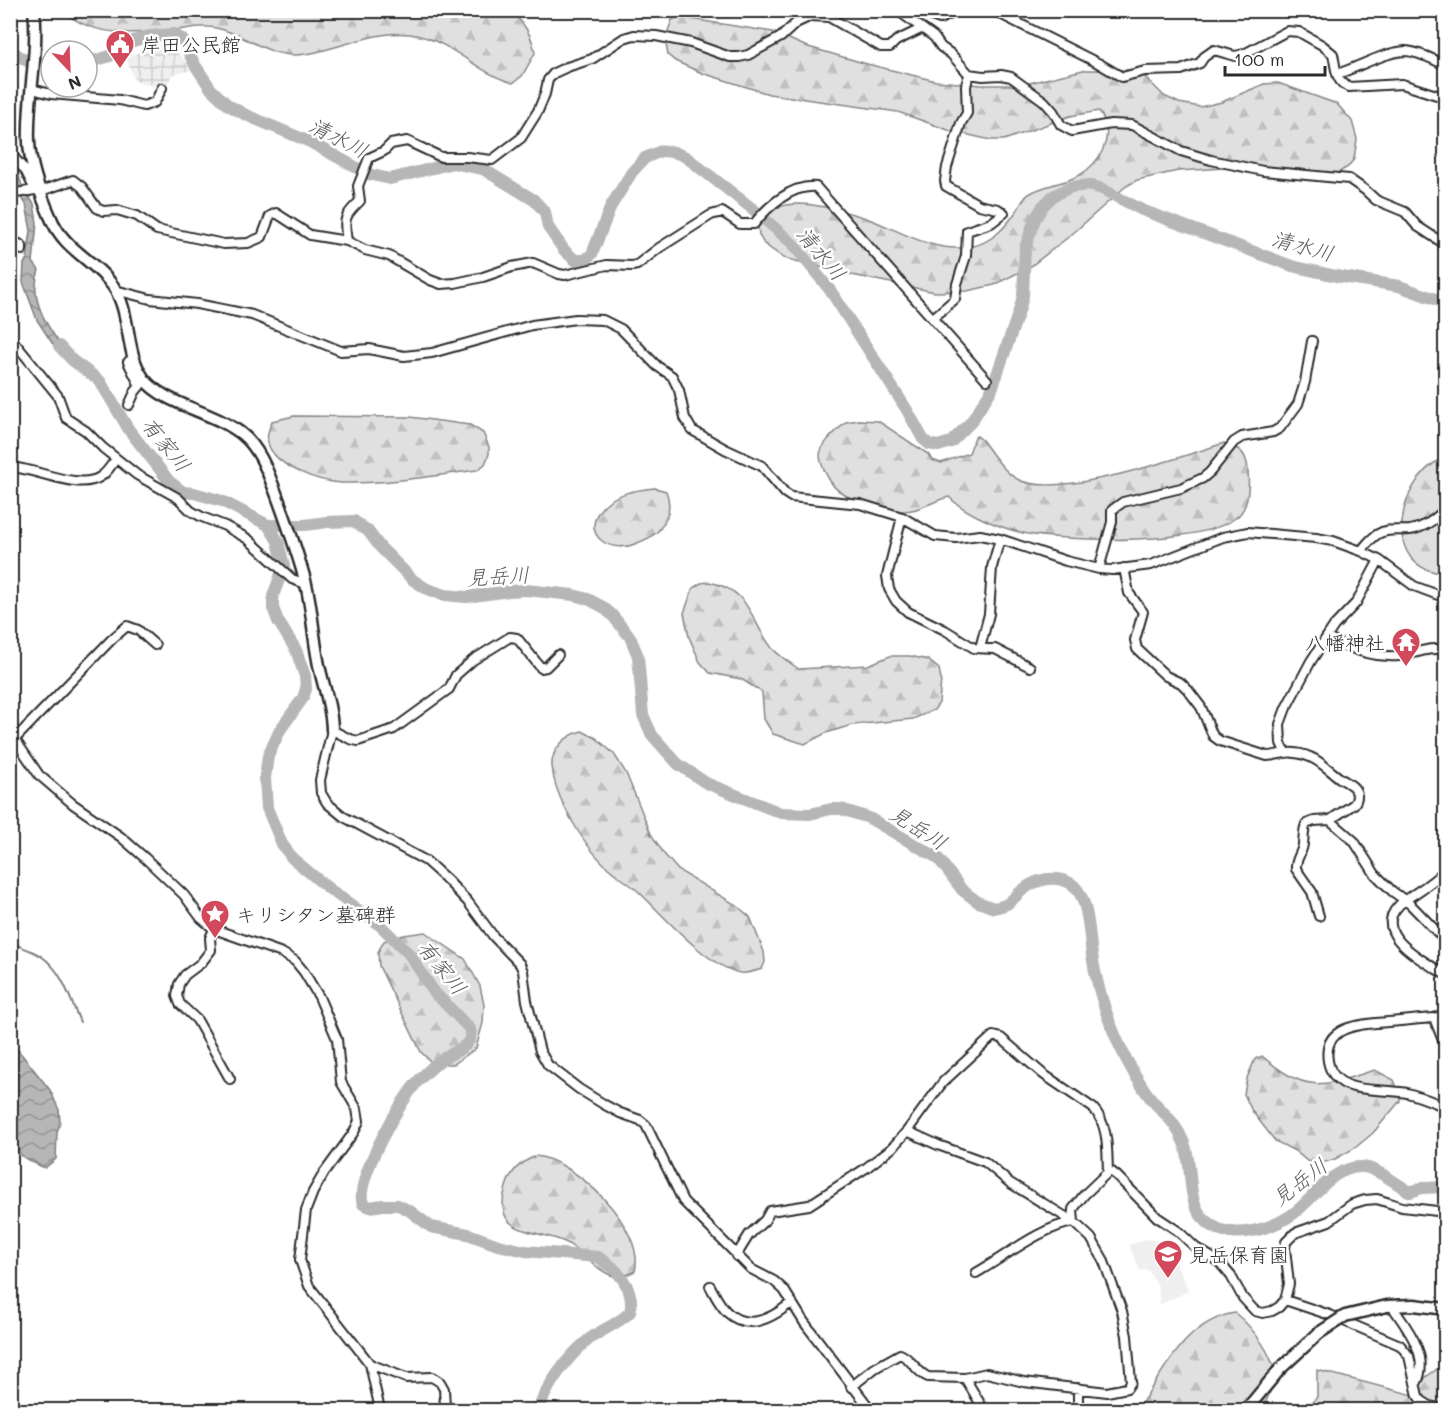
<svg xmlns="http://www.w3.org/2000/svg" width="1456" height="1421" font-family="Mali,'Klee One',sans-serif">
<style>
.built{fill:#efefef}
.industrial{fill:url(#industrial-grid)}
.forest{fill:url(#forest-firs);stroke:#868686;stroke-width:1.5}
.water{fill:url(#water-waves);stroke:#7e7e7e;stroke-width:1.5}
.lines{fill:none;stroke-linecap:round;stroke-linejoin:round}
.stream{stroke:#7e7e7e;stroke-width:2}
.river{stroke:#b6b6b6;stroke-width:12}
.street-casing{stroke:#2b2b2b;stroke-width:12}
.secondary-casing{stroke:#2b2b2b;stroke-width:15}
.street{stroke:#fff;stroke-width:8}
.secondary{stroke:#fff;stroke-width:10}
.secondary-bridge-casing{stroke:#2b2b2b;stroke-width:15;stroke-linecap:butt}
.secondary-bridge{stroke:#fff;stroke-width:10}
.labels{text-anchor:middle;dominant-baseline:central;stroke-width:5;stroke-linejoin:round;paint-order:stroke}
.poi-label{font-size:20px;fill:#2b2b2b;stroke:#fff;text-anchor:start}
.water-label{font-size:21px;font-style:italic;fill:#5c5c5c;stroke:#fff}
</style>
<defs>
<pattern id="industrial-grid" width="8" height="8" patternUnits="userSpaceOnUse" patternTransform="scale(1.5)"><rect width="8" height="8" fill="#efefef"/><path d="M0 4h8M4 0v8" fill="none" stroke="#cdcdcd"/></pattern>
<pattern id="forest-firs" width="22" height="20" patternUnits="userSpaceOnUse" patternTransform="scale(1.5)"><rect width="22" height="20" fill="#e0e0e0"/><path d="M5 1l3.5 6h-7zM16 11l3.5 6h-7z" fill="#c0c0c0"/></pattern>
<pattern id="water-waves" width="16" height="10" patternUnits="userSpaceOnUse" patternTransform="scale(1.5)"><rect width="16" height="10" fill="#b6b6b6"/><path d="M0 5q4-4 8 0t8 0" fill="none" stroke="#949494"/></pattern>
</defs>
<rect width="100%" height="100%" fill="#fff"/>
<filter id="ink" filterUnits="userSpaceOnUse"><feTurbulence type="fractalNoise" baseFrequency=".0167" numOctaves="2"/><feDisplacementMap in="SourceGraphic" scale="12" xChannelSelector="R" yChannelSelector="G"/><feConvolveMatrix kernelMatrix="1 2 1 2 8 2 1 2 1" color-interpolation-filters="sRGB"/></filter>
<g filter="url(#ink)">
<path class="built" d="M1147 1239 1167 1243 1189 1291 1160 1304 1158 1287 1148 1270H1140L1129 1245Z"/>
<path class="industrial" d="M164 44 171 47 182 57 191 70 172 75 165 89 135 81 126 58 155 46Z"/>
<path class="forest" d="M63 11H511C524 23 532 35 535 53L522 76 513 83C479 74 454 44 420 36 377 25 334 54 294 55 263 55 239 29 208 27 198 26 186 29 176 30 138 34 93 38 63 11Z
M678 17 773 32 805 46 867 64 936 81 981 85H1021L1083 70H1128L1142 74 1164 96 1179 103 1200 107 1222 102 1264 84 1278 83 1337 104 1352 121 1357 139 1354 159 1348 167 1336 174 1225 168 1178 171 1137 180 1125 187 1071 235 1031 266 994 285 967 291 935 292 852 275 784 258 764 244 759 235 758 227C763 221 769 212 777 208 798 197 844 211 866 218 900 230 931 253 969 247 992 243 1006 227 1018 209 1021 204 1024 197 1029 194 1047 183 1070 184 1087 170 1105 155 1114 131 1099 111L1070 116 1004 140H991L951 131 898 112 769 94 702 73 675 61 668 55 665 39 672 20Z
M294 416 410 417 470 425 483 433 489 447V454L485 464 477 470C433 476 387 484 342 483 320 482 274 467 268 443 266 436 269 428 272 421Z
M859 420 878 421 928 454 932 460 941 463 969 453 975 437 977 436 982 440C993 454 1003 472 1019 480 1059 499 1182 457 1224 443 1240 448 1247 453 1248 471 1249 484 1249 505 1239 515 1207 546 1066 542 1023 533 1001 528 966 514 949 497 934 500 923 510 905 511 889 512 852 501 839 491 831 486 820 465 820 455 821 443 838 430 846 422Z
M1439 460 1445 461V573C1379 570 1398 482 1439 460Z
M655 488 666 491C672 506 669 518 659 530 653 537 643 541 635 544 611 554 581 536 600 510 612 493 636 490 655 488Z
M709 582C752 591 749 619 772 648 779 656 790 663 799 669L868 665 890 656H910L928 660 939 669 941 679 939 703 934 710 913 719 852 725 826 733 805 744 773 734 764 719 762 692 741 679 710 673 700 662 689 637 684 613 693 588 701 583Z
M582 731 596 738 614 754 626 773 651 834 664 854 678 870 736 905 750 917 764 952 765 962 762 969C755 971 747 974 740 973 707 966 664 916 641 894 630 883 616 876 605 865 583 844 554 797 552 766 551 748 567 735 582 731Z
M425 932 465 959 480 986 484 1005 483 1023 476 1048 454 1064H433L421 1052 379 966 378 952 384 941 404 935Z
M1262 1056C1308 1095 1322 1086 1375 1070L1394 1080 1399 1093 1400 1101 1373 1133 1355 1148 1335 1159 1322 1163 1307 1161 1295 1151 1275 1141 1252 1111 1244 1094 1247 1078 1255 1059Z
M536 1156C575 1160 646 1229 635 1271 631 1273 623 1277 618 1277 600 1276 581 1249 565 1242 534 1228 491 1236 506 1187 511 1170 521 1162 536 1156Z
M1235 1313C1251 1326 1277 1357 1274 1379 1272 1390 1266 1401 1262 1410H1137C1163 1373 1185 1321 1235 1313Z
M1437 1369 1445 1370V1410H1310L1311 1403 1317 1397V1370L1413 1395 1426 1377Z"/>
<path class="water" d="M10 163 17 170 22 186 34 204 37 223 33 262 39 270C26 303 55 337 73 362L52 343 37 320 23 282 24 264 27 258 31 231 26 204 11 183Z
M10 1040 50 1090 59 1110 60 1123 57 1132 56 1159 45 1168C25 1159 19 1158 11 1138Z"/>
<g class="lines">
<path class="stream" d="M10 942C20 947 32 950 41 956 63 971 70 999 80 1022
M10 1028 12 1042"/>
<path class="river" d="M10 50 27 61 51 65
M87 61H94L110 56 127 43 149 36 174 34 182 39 195 65 211 89 228 105 246 115 310 142 368 174 390 179 453 163 483 169 534 200 545 212 548 227 564 250 575 260H585L592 254 611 206 632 172 645 158 661 151 674 152 686 157 754 210 792 243 830 290 907 410 923 439 929 444 938 446 951 442 971 422 992 389 1019 311 1023 296 1025 248 1035 219 1043 206 1053 196 1071 187 1090 185 1102 189 1142 210 1292 266 1336 276 1399 286 1446 303
M59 346 72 360 100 381 129 430 169 481 183 492 194 493 222 501 268 525 278 541 284 566 273 596V608L278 621 296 650 305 676 306 689 303 698 280 730 268 756 265 778 267 808 282 844 292 858 328 888 382 927 409 954 434 992 470 1029C471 1034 471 1038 468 1042 463 1050 449 1054 441 1060 434 1065 427 1072 421 1078 403 1095 353 1182 363 1204L370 1207 383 1205H398L410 1211 431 1227 468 1234 498 1245 525 1251 598 1257C616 1267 636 1289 630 1312 619 1324 600 1330 587 1341 566 1358 547 1386 538 1410
M268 525H305L327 522 354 521 368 531 380 547 413 580 427 589 445 595 466 597 509 591 526 590 573 595 588 599 603 607 612 615 630 637 638 656 643 715 652 735 678 764 706 783 781 813 810 814 831 809H841L869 818 938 858 962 890 978 902 994 908C998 907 1003 906 1007 904 1013 900 1018 893 1024 889 1037 879 1055 875 1070 883 1089 893 1089 936 1092 955 1099 1001 1118 1051 1144 1089 1158 1111 1174 1117 1184 1143 1194 1167 1185 1201 1205 1220 1227 1243 1270 1230 1293 1214 1315 1198 1332 1166 1362 1167 1376 1167 1398 1185 1410 1192L1422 1188 1446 1187"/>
<g class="street-casing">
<path id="street" d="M897 10 934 37 941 47 951 54 969 74 983 76 1001 75 1011 77 1044 101 1053 111 1061 125 1072 131 1111 124 1132 125 1181 151 1211 160 1263 171 1349 179 1365 190 1376 200 1405 212 1417 226 1446 245
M915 10 940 19 959 10
M992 10 1098 63 1122 77 1145 71 1181 70 1200 63 1204 57 1214 50 1235 56 1244 54 1287 31 1299 32 1322 45 1333 54C1336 67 1335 83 1349 87L1402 84 1446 98
M1337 74C1360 67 1381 53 1405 51 1417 51 1434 60 1446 65
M32 89 51 94 120 100 144 106 155 102 162 88
M10 153 25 170 35 190
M10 194 35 190 41 191 73 180 82 187 97 208 103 211 117 210 137 216 157 230 224 244 248 243 262 237 270 216 276 213 310 235 347 241 365 250 389 256 430 280 441 284 455 283 483 277 512 267 533 263 559 274 565 275 607 265 632 266 637 265 659 248 711 215 722 212 740 224H754C768 206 791 185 816 187L987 380
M10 238 22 246V250
M347 241C344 219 343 217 360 201L358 186 369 158 384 151 391 144 407 141 441 157H467L492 160 521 138 538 111 545 94 548 80 554 73 567 67 592 59 624 38 634 35 656 36 691 43 730 57H739L748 55 781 37 796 23 811 16 829 17 881 47H890L896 41 921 29
M115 290 150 299 197 304 252 315 341 351 369 349 404 356 432 353 532 325 576 319 603 320 621 329 657 366 672 376 679 390 685 418 692 430 725 449 762 466 785 493 791 497 860 504 902 517 935 536 956 538 980 535 1000 539 1066 561 1099 569 1112 570 1151 565 1223 537 1248 532 1316 538 1333 541 1361 551 1379 560 1414 586 1446 598
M933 318 955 299 957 284 966 256 967 231 991 223 1004 213 998 209 979 205 946 186 945 181 947 167 961 123 967 113 966 86 969 74
M10 337 58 396 66 418 86 431 103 448 137 475 178 498 191 511 202 517 225 526 248 539 292 579 306 584
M129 405 135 392 140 386 128 362 134 357
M10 467C35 468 79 491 100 477 107 473 111 465 116 459
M902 517 887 576 889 589 896 601 908 612 945 630 974 648 995 649 1030 667
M1361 551C1366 545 1371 538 1378 534 1387 528 1399 531 1410 530 1424 528 1437 518 1446 508
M1124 568 1129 593 1143 612 1135 640 1137 649 1166 676 1181 683 1188 690 1201 707 1213 736 1220 741 1267 756C1277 756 1285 751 1295 753 1315 755 1326 768 1341 779 1346 782 1353 785 1356 791 1358 796 1357 800 1354 804L1330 820 1354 841 1375 874 1392 891 1410 904 1446 941
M1099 569 1112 522V510L1123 502 1181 488 1203 478 1210 472 1234 442 1242 437 1273 432 1280 428 1298 404 1305 382 1312 341
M1326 638C1352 648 1370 658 1399 656 1416 654 1429 646 1446 650
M980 648 989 614 992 567 1000 539
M558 655 546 667 541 668 517 638 510 637 473 660 456 675 449 689 394 729 358 741 350 739 332 730 320 780 321 793 327 803 344 817 426 861 446 879 468 902 494 937 520 964 523 971 527 1001 540 1051 548 1065 579 1089 605 1105 620 1113 640 1120 646 1125 683 1201 751 1269 774 1281 784 1290 804 1322 871 1410
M10 741 18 744 39 775 73 804 121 837 145 858 184 895 201 918 214 929 282 953 295 961 304 972 319 997 337 1039 341 1082 357 1109 359 1121 354 1132 324 1173 313 1192 306 1210 300 1260 309 1286 370 1364 406 1378 432 1377 440 1382 444 1389 445 1406 447 1410
M11 743 112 639 127 626 138 630 155 645
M1285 752 1281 743 1280 724 1286 708 1311 661 1334 626 1356 603 1379 560
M1446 869C1433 883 1420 890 1405 900 1364 931 1422 960 1446 975
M1319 916 1312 892 1296 869C1295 859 1302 854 1303 844 1304 837 1303 831 1306 824L1314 821 1330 820
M214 929 210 938 211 950 201 963 185 975 179 984 177 996 180 1004 197 1020 230 1079
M1446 1014 1434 1018C1419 1019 1403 1021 1388 1022 1364 1024 1322 1024 1328 1061 1330 1073 1336 1080 1347 1085 1365 1092 1387 1089 1407 1093 1420 1096 1433 1102 1446 1107
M1434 1018 1446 1048
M1108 1172H1112L1117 1176 1157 1217 1178 1231 1196 1248 1219 1262 1231 1276 1243 1298 1255 1311 1263 1313 1272 1311 1279 1307 1285 1300 1289 1284 1285 1248 1286 1242 1295 1233 1329 1221 1352 1204 1365 1200 1377 1199 1402 1207 1446 1212
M1074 1222 1073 1209 1084 1195 1108 1172
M736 1256 749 1235 765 1220 770 1211 809 1205 866 1168 892 1148 907 1131 943 1082 993 1036 1001 1038 1043 1074 1093 1108C1109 1125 1107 1150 1108 1172
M976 1273C1006 1256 1041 1227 1074 1222
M710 1286C715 1295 720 1306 728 1313 749 1332 774 1317 792 1302
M1285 1300 1330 1315 1400 1345 1409 1356 1418 1396 1422 1401 1430 1406 1446 1410
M1392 1306C1406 1327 1430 1355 1417 1382
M370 1364 380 1410
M965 1378 984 1410
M851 1387 875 1368 900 1354C912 1359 916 1372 928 1377L965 1378 987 1373 1024 1382 1107 1392 1127 1388 1131 1382 1127 1336 1122 1311 1103 1259 1091 1238 1074 1222 1010 1183 985 1162 938 1145 907 1131
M1078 1388V1410"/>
</g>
<g class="secondary-casing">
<path id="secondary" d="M34 10C39 54 27 98 29 142 30 166 40 193 50 216 64 251 93 258 113 286 132 313 124 352 144 379 164 405 216 412 243 435 260 449 268 473 276 493 287 523 298 553 306 584 312 609 313 634 318 660 322 684 332 706 332 730
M1387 1306 1414 1305 1446 1309
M1246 1410 1280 1369 1319 1333"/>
</g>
<use href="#street" class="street"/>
<use href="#secondary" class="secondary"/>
<g class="secondary-bridge-casing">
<path id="secondary-bridge" d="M1319 1333 1345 1316 1387 1306"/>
</g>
<use href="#secondary-bridge" class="secondary-bridge"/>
</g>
</g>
<defs>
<g id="civic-pin" transform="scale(1.5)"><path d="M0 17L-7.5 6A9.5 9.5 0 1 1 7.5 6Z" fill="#d1495b" stroke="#fff"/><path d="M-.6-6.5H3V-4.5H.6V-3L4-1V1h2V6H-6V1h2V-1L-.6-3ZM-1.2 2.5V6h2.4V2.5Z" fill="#fff"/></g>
<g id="temple-pin" transform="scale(1.5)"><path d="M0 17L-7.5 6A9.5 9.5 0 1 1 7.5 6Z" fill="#d1495b" stroke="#fff"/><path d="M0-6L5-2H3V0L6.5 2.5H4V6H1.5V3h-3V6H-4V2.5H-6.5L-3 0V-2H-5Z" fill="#fff"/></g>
<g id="sight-pin" transform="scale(1.5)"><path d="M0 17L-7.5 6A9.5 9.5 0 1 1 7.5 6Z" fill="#d1495b" stroke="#fff"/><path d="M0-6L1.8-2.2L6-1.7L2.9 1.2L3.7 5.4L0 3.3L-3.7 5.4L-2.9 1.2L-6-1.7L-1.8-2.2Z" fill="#fff"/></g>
<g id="school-pin" transform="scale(1.5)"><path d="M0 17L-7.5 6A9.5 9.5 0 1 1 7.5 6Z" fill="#d1495b" stroke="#fff"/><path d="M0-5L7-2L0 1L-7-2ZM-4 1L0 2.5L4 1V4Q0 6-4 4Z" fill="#fff"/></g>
</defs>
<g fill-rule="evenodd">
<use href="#civic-pin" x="120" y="44"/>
<use href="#temple-pin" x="1406" y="642"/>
<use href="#sight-pin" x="215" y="914"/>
<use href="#school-pin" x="1168" y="1254"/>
</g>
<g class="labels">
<g class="poi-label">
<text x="141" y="44">岸田公民館</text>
<text x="1385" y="642" text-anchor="end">八幡神社</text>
<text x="236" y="914">キリシタン墓碑群</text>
<text x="1189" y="1254">見岳保育園</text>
</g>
<g class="water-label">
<text transform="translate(339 137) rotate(27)">清水川</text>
<text transform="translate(1303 245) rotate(15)">清水川</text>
<text transform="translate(822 253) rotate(50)">清水川</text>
<text transform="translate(167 444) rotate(51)">有家川</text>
<text transform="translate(498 575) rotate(-3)">見岳川</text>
<text transform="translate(919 827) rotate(33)">見岳川</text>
<text transform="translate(443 967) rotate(51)">有家川</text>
<text transform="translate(1299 1181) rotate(-37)">見岳川</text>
</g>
</g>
<rect width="1456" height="1421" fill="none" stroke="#fff" stroke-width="36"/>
<rect x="18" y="18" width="1420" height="1385" fill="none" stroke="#2b2b2b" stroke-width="2" filter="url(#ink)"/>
<g transform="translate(69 69) rotate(157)"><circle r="28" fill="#ffffff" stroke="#aaaaaa" stroke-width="1.5"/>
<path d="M0-4.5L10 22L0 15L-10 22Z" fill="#d1495b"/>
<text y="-9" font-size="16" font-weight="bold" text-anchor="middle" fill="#2b2b2b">N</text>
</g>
<path d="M1225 66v9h100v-9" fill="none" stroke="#2b2b2b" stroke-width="3"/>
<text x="1234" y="66" font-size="18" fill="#2b2b2b" stroke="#ffffff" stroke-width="4.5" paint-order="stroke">100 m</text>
</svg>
